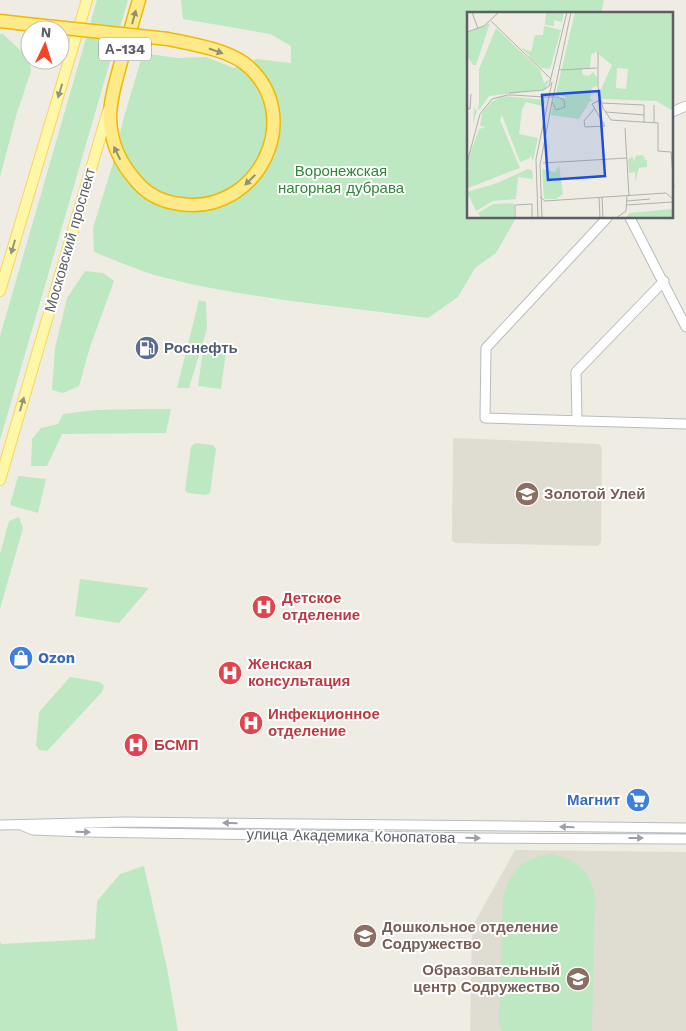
<svg xmlns="http://www.w3.org/2000/svg" width="686" height="1031" font-family="'Work Sans',sans-serif">
<style>
.education{fill:#dfdcd2}
.green{fill:#bee8c1}
.lines{fill:none;stroke-linecap:round;stroke-linejoin:round}
.minor-casing{stroke:#b8bbc0;stroke-width:11}
.major-casing{stroke:#f9d652;stroke-width:12}
.highway-casing{stroke:#f2b800;stroke-width:15}
.minor{stroke:#fff;stroke-width:9}
.major{stroke:#fff7a8;stroke-width:10}
.highway{stroke:#ffea8a;stroke-width:12}
.highway-bridge-casing{stroke:#f2b800;stroke-width:15;stroke-linecap:butt}
.highway-bridge{stroke:#ffea8a;stroke-width:12}
.oneway{fill:#949072}
.oneway2{fill:#94947c}
.oneway3{fill:#9d9fa3}
.labels{text-anchor:middle;dominant-baseline:central;stroke-width:4;stroke-linejoin:round;paint-order:stroke}
.shield{fill:#fff;stroke:#8c8f93;stroke-width:1}
.shield-label{font-size:14px;font-weight:bold;fill:#5b5f65}
.park-label{font-size:15px;fill:#30873b;stroke:#fff}
.street-label{font-size:15px;fill:#5b5f65;stroke:#fff}
.service-label{font-size:15px;font-weight:bold;fill:#4e5e75;stroke:#fff;text-anchor:start}
.education-label{font-size:15px;font-weight:bold;fill:#785e54;stroke:#fff;text-anchor:start}
.health-label{font-size:15px;font-weight:bold;fill:#be3a42;stroke:#fff;text-anchor:start}
.shop-label{font-size:15px;font-weight:bold;fill:#366cbe;stroke:#fff;text-anchor:start}
.inset-road{fill:none;stroke:#b0b0ad;stroke-width:1}
.view{fill:#1d4ed8;fill-opacity:0.15;stroke:#1d4ed8;stroke-width:2.5}
.inset-edge{fill:none;stroke:#5b5f65;stroke-width:2.5}
</style>
<rect width="100%" height="100%" fill="#efede3"/>
<path class="education" d="M454 438 599 444 602 448 601 542 598 546 456 543 452 541 453 439Z
M515 850 686 852V1031H470L472 927Z"/>
<path class="green" d="M97 0H128L0 440V336Z
M181 0H604L601 14H468V218H516L496 253 475 268 458 297 428 318C338 306 246 299 158 276 136 270 115 260 94 252L93 228 113 163 124 117 143 53 177 58 206 57 234 68 256 59 291 63V46L270 34 183 19Z
M0 34H3L30 59 31 71 16 116 0 177Z
M85 271 103 273 114 281 90 347 79 386 63 393 52 390 55 348 67 298Z
M199 300 206 302 207 329 189 388H177Z
M203 349 226 352 221 389 198 386Z
M143 409H171L166 433 62 434 47 466H31L32 439 41 428 58 424 63 414 96 410Z
M195 443 213 445 216 449 210 493 206 495 188 493 185 490 191 447Z
M18 476 46 479 38 513 10 505Z
M19 517 23 528 0 609V554L9 521Z
M80 579 149 588 119 623 75 616Z
M70 677 100 682 104 686 102 692 47 751 39 750 36 745 39 712Z
M552 854C578 861 587 868 595 893L592 1027 591 1031H502L499 1023 503 897C511 869 523 858 552 854Z
M144 866 167 968 178 1031H0V942L2 944 95 939 97 901 120 874Z"/>
<g class="lines">
<g class="minor-casing">
<path id="minor" d="M672 112 686 106
M607 218 486 348 485 418 686 424
M630 218 686 327
M577 421 576 372 664 281
M0 825 125 822 686 828
M23 826 33 830 84 832 475 838 686 839"/>
</g>
<g class="major-casing">
<path id="major" d="M0 291 87 0
M0 480 108 111"/>
</g>
<g class="highway-casing">
<path id="highway" d="M139 0C133 21 127 42 121 62 116 81 110 99 110 118 111 144 120 163 137 182 149 196 163 202 180 204 259 216 308 113 244 63 225 49 191 44 168 39
M0 21 17 23"/>
</g>
<use href="#minor" class="minor"/>
<use href="#major" class="major"/>
<use href="#highway" class="highway"/>
<g class="highway-bridge-casing">
<path id="highway-bridge" d="M17 23 168 39"/>
</g>
<use href="#highway-bridge" class="highway-bridge"/>
</g>
<defs><path id="oneway-solid" d="M-6-.8H1V-3.2L6.5 0L1 3.2V.8H-6Z" transform="scale(1.25)"/></defs>
<g class="oneway">
<use href="#oneway-solid" transform="translate(134 17) rotate(-75)"/>
<use href="#oneway-solid" transform="translate(216 51) rotate(19)"/>
<use href="#oneway-solid" transform="translate(117 153) rotate(-116)"/>
<use href="#oneway-solid" transform="translate(250 180) rotate(135)"/>
</g>
<g class="oneway2">
<use href="#oneway-solid" transform="translate(60 91) rotate(107)"/>
<use href="#oneway-solid" transform="translate(13 247) rotate(106)"/>
<use href="#oneway-solid" transform="translate(22 404) rotate(-74)"/>
</g>
<g class="oneway3">
<use href="#oneway-solid" transform="translate(230 823) rotate(-179)"/>
<use href="#oneway-solid" transform="translate(567 827) rotate(-179)"/>
<use href="#oneway-solid" transform="translate(83 832) rotate(2)"/>
<use href="#oneway-solid" transform="translate(473 838) rotate(1)"/>
<use href="#oneway-solid" transform="translate(636 838)"/>
</g>
<defs>
<g id="fuel-disc" transform="scale(1.25)"><circle r="9.5" fill="#5c6f8a" stroke="#fff"/><path d="M-5.5-6h7V0h2V4h1.3V-2.5L3-4.5l.8-.8L6-3V5H2.5V1h-1V6h-7ZM-4.2-4.7v3.2H.2V-4.7Z" fill="#fff"/></g>
<g id="school-disc" transform="scale(1.25)"><circle r="9.5" fill="#8d6e63" stroke="#fff"/><path d="M0-5L7-2L0 1L-7-2ZM-4 1L0 2.5L4 1V4Q0 6-4 4Z" fill="#fff"/></g>
<g id="hospital-disc" transform="scale(1.25)"><circle r="9.5" fill="#e0444e" stroke="#fff"/><path d="M-5-5h3v3.5h4V-5h3V5h-3V1.5h-4V5h-3Z" fill="#fff"/></g>
<g id="shop-disc" transform="scale(1.25)"><circle r="9.5" fill="#3f7fe0" stroke="#fff"/><path d="M-5-2.5h2.3a2.7 3.5 0 0 1 5.4 0H5L5.5 6h-11ZM-1.5-2.5h3a1.5 2.3 0 0 0-3 0Z" fill="#fff"/></g>
<g id="supermarket-disc" transform="scale(1.25)"><circle r="9.5" fill="#3f7fe0" stroke="#fff"/><path d="M-6-5.5h2.5l.6 2H6L4.5 2H-2.5L-4.4-4H-6ZM-1.5 3.2a1.3 1.3 0 1 0 .1 0ZM3 3.2a1.3 1.3 0 1 0 .1 0Z" fill="#fff"/></g>
</defs>
<g fill-rule="evenodd">
<use href="#fuel-disc" x="147" y="348"/>
<use href="#school-disc" x="527" y="494"/>
<use href="#hospital-disc" x="264" y="607"/>
<use href="#shop-disc" x="21" y="658"/>
<use href="#hospital-disc" x="230" y="673"/>
<use href="#hospital-disc" x="251" y="723"/>
<use href="#hospital-disc" x="136" y="745"/>
<use href="#supermarket-disc" x="638" y="800"/>
<use href="#school-disc" x="365" y="936"/>
<use href="#school-disc" x="578" y="979"/>
</g>
<g class="labels">
<rect class="shield" x="99" y="37.5" width="52" height="23" rx="4"/>
<g class="shield-label">
<text x="125" y="49">А-134</text>
</g>
<g class="park-label">
<text x="341" y="171">Воронежская<tspan x="341" dy="17">нагорная дубрава</tspan></text>
</g>
<g class="street-label">
<text transform="translate(70 240) rotate(-74)">Московский проспект</text>
<text transform="translate(351 836) rotate(1)">улица Академика Конопатова</text>
</g>
<g class="service-label">
<text x="164" y="348">Роснефть</text>
</g>
<g class="education-label">
<text x="544" y="494">Золотой Улей</text>
<text x="382" y="927">Дошкольное отделение<tspan x="382" dy="17">Содружество</tspan></text>
<text x="560" y="970" text-anchor="end">Образовательный<tspan x="560" dy="17">центр Содружество</tspan></text>
</g>
<g class="health-label">
<text x="282" y="598">Детское<tspan x="282" dy="17">отделение</tspan></text>
<text x="248" y="664">Женская<tspan x="248" dy="17">консультация</tspan></text>
<text x="268" y="714">Инфекционное<tspan x="268" dy="17">отделение</tspan></text>
<text x="154" y="745">БСМП</text>
</g>
<g class="shop-label">
<text x="38" y="658">Ozon</text>
<text x="620" y="800" text-anchor="end">Магнит</text>
</g>
</g>
<g transform="translate(467 12)">
<rect width="206" height="206" fill="#efede3"/>
<path d="M79 0H97L95 10 87 8V14L78 13ZM108 0H206V99L189 89 134 87 133 79 145 53 129 40 124 43 123 56 115 57 116 63 122 64 126 60 130 65V74L125 76 123 87 126 89H123L112 107 84 103 87 86H100L89 81ZM150 56 161 57 159 77 149 76ZM23 11 9 53H6L0 44V21ZM77 14 94 18 83 57 74 56 62 45 63 41 62 43 53 35 64 40 68 23H76ZM29 16 73 58 77 71 83 67 78 77 22 84 12 98 11 95 6 112 7 94 9 99 12 93V57ZM36 84 78 88 76 99 75 94 59 90 55 98 52 122 71 126 66 149 63 142V146L53 150 35 103 33 108 53 156 1 176 0 157H3L0 154 4 139 12 117 19 115 13 114 15 101 24 90ZM175 143 179 146 176 147 180 148V155L172 156 168 170V160L162 161 161 148 165 144 168 150V144ZM92 153 96 182 89 187H77L75 157 88 160ZM61 157 65 158 66 167 51 165 49 187 26 189 9 199 0 180 30 171ZM47 191V206H14L11 201 26 192ZM206 193V206H158L163 201 205 197Z" fill="#bee8c1" fill-rule="evenodd"/>
<path class="inset-road" d="M5 0 11 17M24 9 84 67M0 20 17 14 32 0M131 41V75L136 96 144 108 191 111V139L204 140 207 176M92 58 130 56M42 81 76 78 82 74 100 0M134 91 177 93V111M0 96 3 97 4 82M128 96 117 109 118 115 138 114 125 92 133 88M139 100 177 103M187 111V93M158 116 162 184M0 151 13 102 25 87 40 83H46L77 85H91L97 88 98 95 89 98 85 90 89 72 104 0M76 151 160 146M73 185 78 189 199 181 207 188M132 185 133 206M135 185 136 206M160 189 183 187M160 193 205 190M48 206V193L65 192V206M71 206 69 147 85 70M75 206 73 153 85 90M149 206 159 199 160 184"/>
<path class="view" d="M132 79 138 164 81 168 75 83Z"/>
<rect width="206" height="206" class="inset-edge"/>
</g>
<g transform="translate(45 45) rotate(4)"><circle r="24" fill="#ffffff" stroke="#bdbfc1"/>
<path d="M0-4L9 19L0 12L-9 19Z" fill="#f34426"/>
<text y="-8" font-size="14" font-weight="bold" text-anchor="middle" fill="#5b5f65">N</text>
</g>
</svg>
